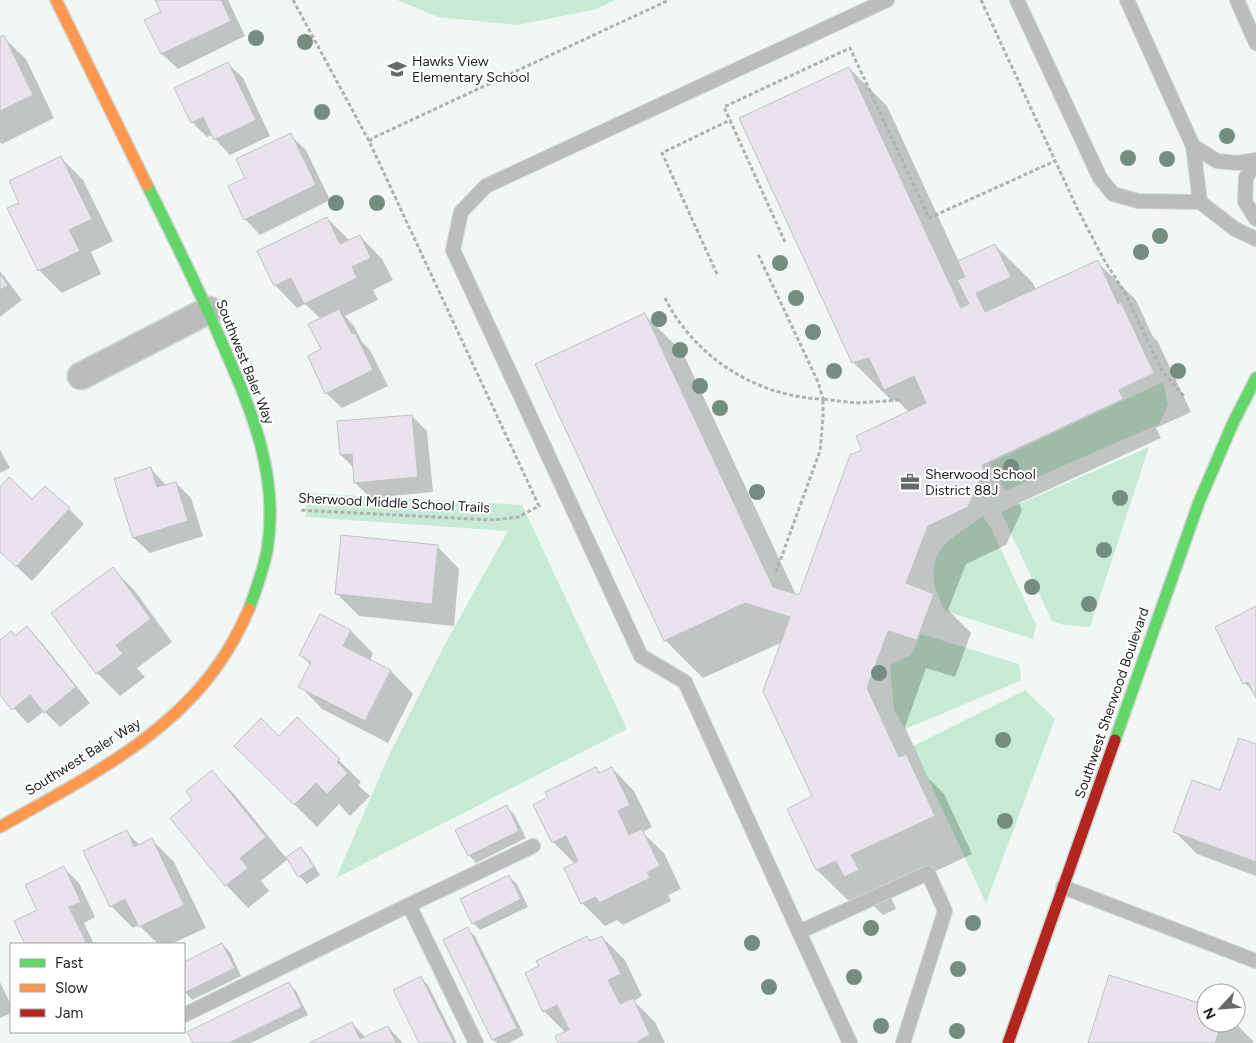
<svg xmlns="http://www.w3.org/2000/svg" width="1256" height="1043" font-family="Figtree,sans-serif">
<style>
.green{fill:#c6ead5}
.shadow{fill:#0003}
.building{fill:#e8e3ed;stroke:#c0c2c2}
.lines{fill:none;stroke-linecap:round;stroke-linejoin:round}
.lane-casing{stroke:#d0d4d2;stroke-width:16}
.street-casing{stroke:#d0d4d2;stroke-width:29}
.fast-casing{stroke:#d0d4d2;stroke-width:14}
.slow-casing{stroke:#d0d4d2;stroke-width:14}
.jam-casing{stroke:#d0d4d2;stroke-width:14}
.path{stroke:#afb1b0;stroke-width:3;stroke-dasharray:4 2.5;stroke-linecap:butt}
.lane{stroke:#bbbdbc;stroke-width:14}
.street{stroke:#bbbdbc;stroke-width:26}
.fast{stroke:#63d668;stroke-width:11}
.slow{stroke:#ff974d;stroke-width:11}
.jam{stroke:#b3261e;stroke-width:11}
.tree{fill:#748d80}
.labels{text-anchor:middle;dominant-baseline:central;stroke-width:4;stroke-linejoin:round;paint-order:stroke}
.poi-label{font-size:14px;fill:#1b1f1d;stroke:#fff;text-anchor:start}
.street-label{font-size:14px;fill:#1b1f1d;stroke:#fff}
</style>
<rect width="100%" height="100%" fill="#f1f7f4"/>
<path class="green" d="M397 0H615L597 9 518 25 438 17Z
M1163 382 1168 405 1159 424 1005 491 990 463Z
M1149 447 1090 627 1064 625 1052 621 1001 512Z
M306 493 522 505 627 729 336 878 389 755 444 646 508 531 306 517Z
M983 516 992 530 1036 625 1033 639 945 611C941 602 935 591 934 581 929 546 959 534 983 516Z
M921 634 1019 664 1021 674 1020 681 905 729 894 710 890 665 911 655Z
M1025 690 1055 719 986 903 913 746Z"/>
<path class="shadow" d="M156 0H228L245 36 178 69 162 54 146 20 162 12Z
M3 37 26 59 54 118 2 144 0 142V38Z
M227 63 243 78 270 136 230 155 215 139 212 135 207 137 192 122Z
M849 68 887 106 959 262 995 245 1033 283 1036 290 1097 262 1136 300 1152 335 1158 342 1191 412 1156 428 1161 438 1019 503 1022 510 1006 545 966 564 948 610 971 633 955 677 926 668 905 727 928 778 944 794 972 854 889 893 896 909 883 915 869 901 856 908 817 870 789 809 814 796 783 642 703 678 665 640 645 315 683 353 796 595 800 596 864 450 909 412 896 399 892 401 853 362Z
M290 135 306 150 330 200 260 235 245 219Z
M61 158 83 180 113 241 91 252 101 274 62 293 39 270 21 203Z
M327 218 350 241 360 236 382 259 393 280 373 290 378 300 345 316 354 326 362 342 370 350 388 386 342 408 326 393 321 319 305 304 297 308 275 285Z
M0 271 22 300 0 317Z
M412 416 427 431 433 492 371 498 355 483 354 468 341 455Z
M0 450 10 468 0 473Z
M151 469 167 486 176 483 191 498 203 536 150 553 134 538 116 480Z
M0 488 32 501 69 509 84 524 32 581 0 551Z
M437 546 459 569 454 626 359 616 337 594Z
M113 569 135 591 172 642 137 668 145 677 120 696 97 673 53 613Z
M1256 608V695L1245 683 1217 627Z
M321 615 351 631 373 653 370 661 391 671 413 694 388 743 322 709 300 686 311 665 300 655Z
M27 628 42 643 90 703 60 727 44 711 28 724 0 693V641L15 637Z
M297 719 361 782 358 785 370 796 350 816 339 804 317 827 236 746 279 737Z
M1256 745V876L1197 854 1174 831 1221 792Z
M612 768 634 791 652 827 642 832 664 853 681 889 668 895 671 901 623 925 617 920 605 926 582 903 575 864 553 842 596 769 601 773Z
M212 772 234 794 286 858 301 849 308 856 320 875 307 884 299 876 288 859 261 881 269 891 248 908 226 885 172 818 194 800Z
M506 807 514 814 526 838 476 863 469 855Z
M126 832 140 845 152 840 174 862 206 928 171 944H158L139 925 133 928 111 906Z
M64 868 79 883 95 917 84 923 94 944H26L15 922 39 910Z
M509 877 517 884 528 907 480 930 473 923Z
M467 929 475 936 524 1035 509 1043H497L493 1040 444 940Z
M587 937 592 942 602 937 625 960 642 996 634 1001 655 1022 665 1043H559L566 1033 544 1011Z
M222 944 230 952 241 976 192 1000 184 991V963Z
M421 978 428 985 457 1043H420Z
M0 982 11 1005V1013L0 1018Z
M289 984 296 991 308 1015 251 1043H194Z
M1206 1007V1023H1235L1253 1041V1043H1089Z
M352 1023 366 1038 388 1027 403 1043H312Z"/>
<path class="building" d="M155 0H221L231 21 161 54 144 20 161 12Z
M4 35 33 95 0 111V37Z
M228 62 256 120 214 140 203 117 191 123 174 88Z
M849 67 961 308 969 304 957 280 965 277 958 261 995 244 1011 277 976 293 985 312 1098 260 1118 304 1121 302 1154 373 1119 390 1123 399 982 465 984 471 968 507 928 526 906 583 934 594 917 640 888 631 867 688 899 757 906 754 935 816 851 855 859 870 844 877 836 861 816 870 787 809 812 796 763 691 790 617 745 603 664 641 535 364 645 313 773 587 799 595 850 455 862 450 856 436 926 403 914 376 884 390 869 358 852 363 739 118Z
M291 133 316 185 244 220 228 186 245 178 236 159Z
M61 156 92 219 69 230 80 251 38 271 7 208 19 203 9 181Z
M327 217 340 244 360 235 371 258 352 267 357 278 304 304 291 278 274 286 257 251Z
M0 274 8 285 0 290Z
M339 309 352 334 355 333 373 370 325 394 308 356 321 349 308 324Z
M412 415 418 477 354 483 352 454 340 455 337 421Z
M151 467 157 487 176 482 188 521 133 538 114 479Z
M9 477 32 499 45 486 70 508 16 567 0 552V487Z
M341 535 438 545 432 604 335 594Z
M113 567 151 619 116 645 123 654 96 674 51 613Z
M1256 606V698L1248 682 1243 684 1215 627Z
M320 614 351 630 343 646 391 670 365 721 298 687 311 662 299 655Z
M27 626 76 687 44 713 30 695 12 710 0 695V640L11 631 15 636Z
M297 717 340 759 337 762 348 773 327 794 316 783 294 805 234 746 261 718 279 736Z
M1239 738 1256 744V862L1173 832 1192 780 1220 790Z
M596 767 599 773 612 767 630 805 618 811 629 835 642 829 660 866 647 872 650 878 599 903 596 897 581 904 564 868 578 861 566 836 552 843 533 805 548 797 545 792Z
M212 770 266 837 240 858 248 868 225 886 170 818 192 800 186 791Z
M507 805 519 831 468 856 455 830Z
M127 830 134 847 152 838 184 905 139 927 125 899 110 907 83 851Z
M301 847 314 867 298 877 286 857Z
M64 866 81 902 69 907 87 944H25L14 921 37 910 25 885Z
M509 875 521 899 472 924 460 899Z
M468 927 517 1028 492 1040 443 940Z
M587 936 590 941 602 936 621 974 608 980 620 1004 633 998 650 1035 638 1041 639 1043H558L555 1036 569 1030 557 1005 543 1012 525 973 539 966 536 961Z
M222 943 235 968 184 993V962Z
M1109 975 1206 1005V1023H1222L1215 1043H1088Z
M421 976 454 1043H419L393 990Z
M289 982 302 1007 229 1043H193L187 1032Z
M352 1022 360 1039 388 1026 396 1043H309Z"/>
<g class="lines">
<g class="lane-casing">
<path id="lane" d="M1017 0 1100 178 1113 194 1138 201 1200 202
M1127 0 1193 146 1217 161 1238 163 1256 160
M1237 0 1256 43
M1193 146 1200 202 1235 229 1256 239
M1256 162 1246 177 1245 202 1256 219
M1063 887 1256 961
M409 905 533 846
M799 932 685 682 641 656 453 250 461 212 486 186 887 0
M184 1015 409 905 476 1043
M850 1043 799 932 928 873 945 911 903 1043"/>
</g>
<g class="street-casing">
<path id="street" d="M81 376 209 310"/>
</g>
<g class="fast-casing">
<path id="fast" d="M147 185C173 237 199 289 222 343 251 409 280 476 267 551 263 571 256 590 249 609
M1115 740 1199 502 1233 423 1256 378"/>
</g>
<g class="slow-casing">
<path id="slow" d="M56 0 147 185
M0 827C78 782 168 739 220 662 232 645 241 627 249 609"/>
</g>
<g class="jam-casing">
<path id="jam" d="M1008 1043 1115 740"/>
</g>
<path class="path" d="M293 0 369 141 539 506 518 517 493 520 299 510
M981 0 1077 208 1104 260 1125 293 1162 371 1184 396
M369 141 375 137 669 0
M785 242 724 107 850 48 929 218 1055 161
M717 274 662 153 730 120
M665 298C694 357 757 397 823 399L818 382 758 254
M776 572 820 451 823 417V399L856 403 900 400"/>
<use href="#lane" class="lane"/>
<use href="#street" class="street"/>
<use href="#fast" class="fast"/>
<use href="#slow" class="slow"/>
<use href="#jam" class="jam"/>
</g>
<g class="tree">
<circle cx="256" cy="38" r="8"/>
<circle cx="305" cy="42" r="8"/>
<circle cx="322" cy="112" r="8"/>
<circle cx="1227" cy="136" r="8"/>
<circle cx="1128" cy="158" r="8"/>
<circle cx="1167" cy="159" r="8"/>
<circle cx="336" cy="203" r="8"/>
<circle cx="377" cy="203" r="8"/>
<circle cx="1160" cy="236" r="8"/>
<circle cx="1141" cy="252" r="8"/>
<circle cx="780" cy="263" r="8"/>
<circle cx="796" cy="298" r="8"/>
<circle cx="659" cy="319" r="8"/>
<circle cx="813" cy="332" r="8"/>
<circle cx="680" cy="350" r="8"/>
<circle cx="834" cy="371" r="8"/>
<circle cx="1178" cy="371" r="8"/>
<circle cx="700" cy="386" r="8"/>
<circle cx="720" cy="408" r="8"/>
<circle cx="1011" cy="467" r="8"/>
<circle cx="757" cy="492" r="8"/>
<circle cx="1120" cy="498" r="8"/>
<circle cx="1104" cy="550" r="8"/>
<circle cx="1032" cy="587" r="8"/>
<circle cx="1089" cy="604" r="8"/>
<circle cx="879" cy="673" r="8"/>
<circle cx="1003" cy="740" r="8"/>
<circle cx="1005" cy="821" r="8"/>
<circle cx="973" cy="923" r="8"/>
<circle cx="871" cy="928" r="8"/>
<circle cx="752" cy="943" r="8"/>
<circle cx="958" cy="969" r="8"/>
<circle cx="854" cy="977" r="8"/>
<circle cx="769" cy="987" r="8"/>
<circle cx="881" cy="1026" r="8"/>
<circle cx="957" cy="1031" r="8"/>
</g>
<defs>
<g id="school-bare" transform="scale(1.5)"><path d="M0-5L7-2L0 1L-7-2ZM-4 1L0 2.5L4 1V4Q0 6-4 4Z" fill="#666b68" stroke="#fff" stroke-width="2.5" paint-order="stroke"/></g>
<g id="office-bare" transform="scale(1.5)"><path d="M-6-3h4V-5.5h4V-3h4V5H-6ZM-1-4.5V-3h2v-1.5ZM-6 0V1H6V0Z" fill="#666b68" stroke="#fff" stroke-width="2.5" paint-order="stroke"/></g>
</defs>
<g fill-rule="evenodd">
<use href="#school-bare" x="397" y="69"/>
<use href="#office-bare" x="910" y="482"/>
</g>
<g class="labels">
<g class="poi-label">
<text x="412" y="61">Hawks View<tspan x="412" dy="16">Elementary School</tspan></text>
<text x="925" y="474">Sherwood School<tspan x="925" dy="16">District 88J</tspan></text>
</g>
<g class="street-label">
<text transform="translate(245 362) rotate(68)">Southwest Baler Way</text>
<text transform="translate(394 503) rotate(3)">Sherwood Middle School Trails</text>
<text transform="translate(1112 703) rotate(-71)">Southwest Sherwood Boulevard</text>
<text transform="translate(83 757) rotate(-32)">Southwest Baler Way</text>
</g>
</g>
<rect x="10" y="943" width="175" height="90" fill="#ffffff" stroke="#a4a5a5"/>
<rect x="20" y="959" width="25" height="8" fill="#63d668" stroke="#a4a5a5"/>
<text x="55" y="968" font-size="15" fill="#1b1f1d">Fast</text>
<rect x="20" y="984" width="25" height="8" fill="#ff974d" stroke="#a4a5a5"/>
<text x="55" y="993" font-size="15" fill="#1b1f1d">Slow</text>
<rect x="20" y="1009" width="25" height="8" fill="#b3261e" stroke="#a4a5a5"/>
<text x="55" y="1018" font-size="15" fill="#1b1f1d">Jam</text>
<g transform="translate(1221 1008) rotate(244)"><circle r="24" fill="#ffffff" stroke="#a4a5a5"/>
<path d="M0-4L9 19L0 12L-9 19Z" fill="#666b68"/>
<text y="-8" font-size="14" font-weight="bold" text-anchor="middle" fill="#1b1f1d">N</text>
</g>
</svg>
